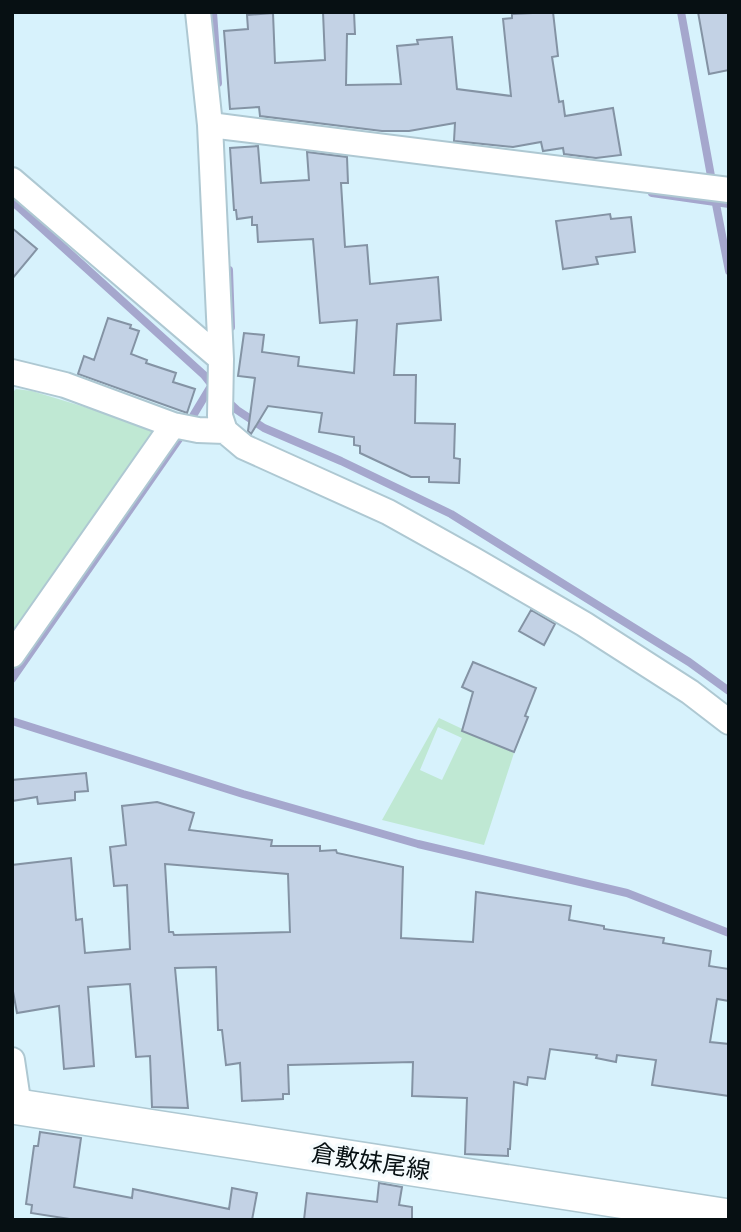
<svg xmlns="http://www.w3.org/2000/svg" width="741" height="1232" font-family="Quicksand,'Noto Sans JP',sans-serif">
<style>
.green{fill:#bfe8d3;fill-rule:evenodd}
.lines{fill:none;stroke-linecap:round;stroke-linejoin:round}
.stream{stroke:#a5a7cd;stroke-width:8}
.building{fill:#c3d2e5;stroke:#8493a4;stroke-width:2;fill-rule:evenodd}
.street-casing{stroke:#aec8d2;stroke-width:28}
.secondary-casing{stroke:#aec8d2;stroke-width:38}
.street{stroke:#fff;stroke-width:24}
.secondary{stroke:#fff;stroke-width:35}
.labels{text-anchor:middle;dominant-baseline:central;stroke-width:7;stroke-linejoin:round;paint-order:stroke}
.street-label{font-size:24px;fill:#071013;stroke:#f5fbfd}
</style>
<rect width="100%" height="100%" fill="#d7f2fc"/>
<path class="green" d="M16 389 32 391 157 429 12 638V393Z
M439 718 514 753 484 845 382 820ZM438 727 462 738 442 780 420 770Z"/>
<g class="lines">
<path class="stream" d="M213 12 218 83
M681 12 711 176
M652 193 729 204
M715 199 729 271
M12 201 204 375 215 389
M229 270 231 327
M224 398 237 410 264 428 341 461 451 514 689 662 729 691
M12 679 179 439 211 386
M12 721 243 794 418 844 627 893 729 933"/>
</g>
<path class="building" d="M323 12H354L355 34H347L346 85 401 84 397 46 418 44 417 40 452 37 457 89 511 96 503 19 512 18V14L553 12 558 56 552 57 559 102 563 101 565 116 613 108 621 155 596 158 564 154 563 148 543 151 541 142 513 147 454 141 455 123 409 131H382L260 116 259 107 230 109 224 31 248 29 247 15 273 13 275 63 325 60Z
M698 12H729V70L709 74Z
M258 146 261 183 309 180 307 152 347 157 348 183H341L345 247 367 245 370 284 438 277 441 320 397 324 394 375H416L415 423 455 424 454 458 460 459 459 483 429 482V477H411L360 453V446L354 445V437L319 432 322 413 268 406 251 434 248 431 255 378 238 376 244 333 264 335 262 352 299 357 298 366 354 373 357 320 320 323 313 239 258 242 257 225H252V217L237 219 236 210H234L230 148Z
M610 214 611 219 631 217 635 252 596 257 598 264 563 269 556 221Z
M12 228 37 249 12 279Z
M108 318 131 325 130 328 139 331 131 354 147 360 146 363 176 373 173 382 195 389 187 413 78 374 84 356 94 360Z
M531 610 555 624 544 645 519 631Z
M473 662 536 688 525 716 528 717 514 752 462 731 473 692 462 687Z
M86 773 88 791 75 792V800L38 804 37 797 12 801V780Z
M157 802 194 813 189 830 272 840 271 846H320V851L336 850 337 853 403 867 401 938 473 942 476 892 571 906 569 920 604 926V929L664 938 663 943 711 951 709 966 729 969V1001L717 999 710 1042 729 1044V1096L652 1085 656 1060 617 1055 616 1062 596 1058 597 1055 550 1049 545 1079 528 1077 527 1085 514 1082 510 1149H508V1156L465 1154 467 1098 412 1096 413 1062 288 1065 289 1094H283V1099L242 1101 240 1063 226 1065 222 1030H218L216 967 175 968 188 1108 152 1107 150 1056 136 1057 130 984 88 987 94 1066 64 1069 59 1006 17 1013 12 986V865L71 858 76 920 82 919 85 953 130 949 127 885 114 886 110 847 126 845 122 806ZM165 864 288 874 290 932 174 935 173 932H169Z
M40 1132 81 1138 74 1187 132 1198 133 1189 229 1209 232 1188 257 1193 252 1220H76L31 1213 32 1205 26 1204 34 1146H38Z
M379 1183 402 1187 399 1205 412 1207V1220H304L307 1193 377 1202Z"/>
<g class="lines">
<g class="street-casing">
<path id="street" d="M198 12 210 125 221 359 220 416 225 431
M210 125 729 190
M12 180 221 359
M12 372 65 385 173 425 198 430 225 431 244 447 388 512 474 560 584 624 690 692 729 722
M12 655 173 425
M12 1060 19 1107"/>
</g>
<g class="secondary-casing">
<path id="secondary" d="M12 1106 729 1217"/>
</g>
<use href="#street" class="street"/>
<use href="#secondary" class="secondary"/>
</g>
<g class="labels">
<g class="street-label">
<text transform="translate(371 1161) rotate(9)">倉敷妹尾線</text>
</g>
</g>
<rect width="741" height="1232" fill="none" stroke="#071013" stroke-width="28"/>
</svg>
